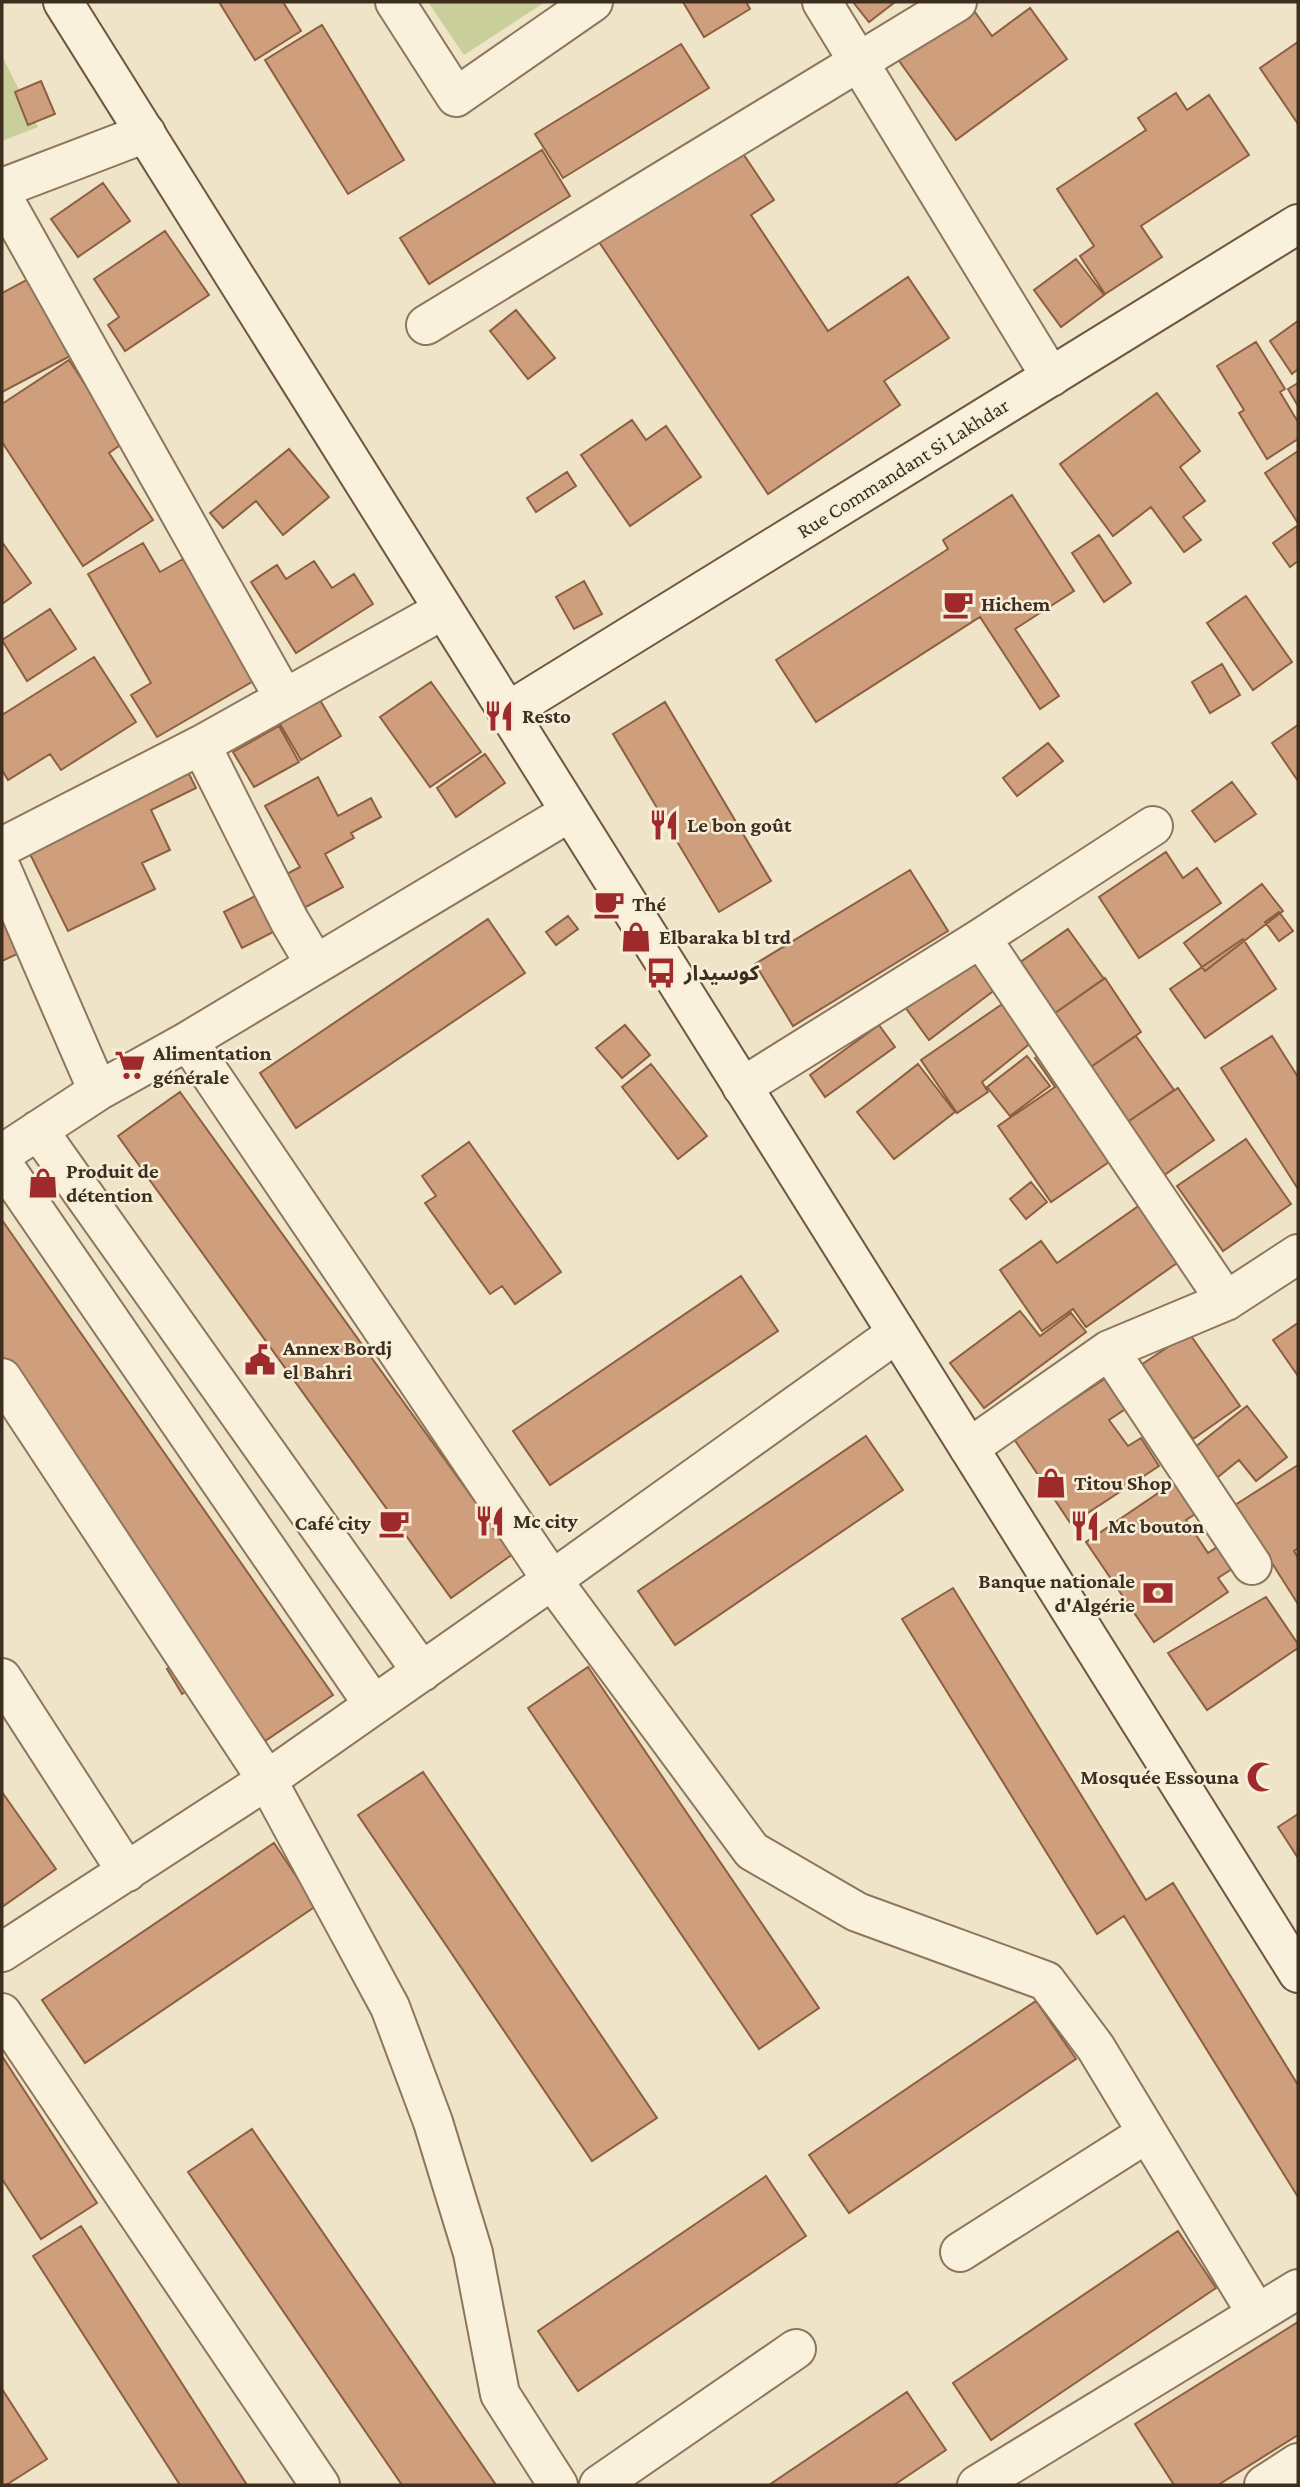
<svg xmlns="http://www.w3.org/2000/svg" width="1300" height="2487" font-family="'Crimson Pro','Noto Sans Arabic',serif">
<style>
.green{fill:#c9cf9b}
.building{fill:#cf9f7d;stroke:#8d5f41;stroke-width:2}
.lines{fill:none;stroke-linecap:round;stroke-linejoin:round}
.minor-casing{stroke:#8d765c;stroke-width:42}
.secondary-casing{stroke:#6f573f;stroke-width:42}
.minor{stroke:#faf1dc;stroke-width:38}
.secondary{stroke:#faf1dc;stroke-width:38}
.labels{text-anchor:middle;dominant-baseline:central;stroke-width:5;stroke-linejoin:round;paint-order:stroke}
.street-label{font-size:21px;fill:#3d2e20;stroke:#f7eed8}
.poi-label{font-size:21px;font-weight:bold;fill:#3d2e20;stroke:#f7eed8;text-anchor:start}
</style>
<rect width="100%" height="100%" fill="#f0e4c8"/>
<path class="green" d="M428 2H545L464 55Z
M2 56 38 127 2 141Z"/>
<path class="building" d="M219 2H283L301 31 255 60Z
M683 2H746L750 9 704 37Z
M853 2H895L869 22Z
M970 5 992 36 1030 8 1067 59 956 140 897 58Z
M322 25 404 160 348 194 265 60Z
M1298 42V124L1260 68Z
M681 44 709 88 563 178 535 134Z
M41 81 55 114 28 125 15 92Z
M1176 93 1187 110 1209 95 1249 155 1141 226 1162 257 1105 294 1080 256 1094 246 1057 189 1146 130 1138 118Z
M736 143 774 200 751 215 828 331 908 277 949 338 884 381 900 405 768 494 595 236Z
M542 150 570 196 429 284 400 238Z
M103 183 130 221 78 257 51 219Z
M165 231 209 295 125 351 108 325 119 317 94 279Z
M1076 259 1104 295 1061 327 1034 290Z
M32 277 72 355 2 392V293Z
M516 310 555 358 528 379 490 331Z
M1298 321V369L1292 374 1270 341Z
M1256 342 1285 389 1280 392 1298 422V439L1267 459 1239 413 1244 410 1217 366Z
M69 360 123 443 109 453 153 520 83 566 2 442V404Z
M1298 383V406L1288 389Z
M1157 393 1200 451 1180 467 1205 501 1183 517 1201 540 1184 552 1151 507 1113 536 1060 464Z
M632 420 646 440 666 426 701 477 630 526 581 455Z
M289 449 329 497 283 535 256 501 223 528 210 513Z
M1298 451V523L1265 473Z
M567 472 576 486 536 512 527 498Z
M1012 495 1074 591 1015 629 1059 696 1040 709 980 617 816 722 776 660 948 549 943 540Z
M1297 526 1298 561 1290 567 1273 543Z
M1099 535 1131 583 1104 602 1072 553Z
M2 542 31 583 2 604Z
M143 543 160 572 183 559 257 679 157 737 131 695 151 683 88 574Z
M314 561 332 588 354 574 373 604 296 653 251 582 277 565 286 579Z
M584 581 602 614 574 629 556 597Z
M1246 596 1292 662 1253 690 1207 623Z
M50 609 76 649 27 681 2 640Z
M94 657 136 722 61 770 50 754 8 780 2 770V715Z
M1222 664 1240 695 1210 713 1192 682Z
M431 682 481 752 430 787 380 717Z
M313 688 341 736 301 760 273 712Z
M665 702 771 881 719 912 613 734Z
M1298 725V781L1272 743Z
M279 726 299 762 254 787 233 752Z
M1048 743 1063 761 1017 796 1003 778Z
M485 754 505 783 456 817 437 788Z
M188 772 196 788 151 810 170 850 142 863 155 889 68 931 28 850Z
M318 777 338 816 371 798 381 817 351 833 354 838 325 854 343 887 304 908 285 875 300 867 265 806Z
M1232 782 1256 814 1215 842 1192 811Z
M1166 852 1183 878 1197 868 1221 903 1139 958 1099 897Z
M910 870 948 931 793 1026 755 964Z
M1262 884 1283 911 1205 971 1184 943Z
M259 894 277 930 242 948 224 912Z
M2 898 26 950 2 961Z
M1279 912 1293 931 1279 941 1265 922Z
M568 916 578 929 556 945 546 932Z
M488 919 525 973 296 1128 260 1073Z
M1068 929 1104 979 1048 1018 1013 967Z
M1243 939 1276 989 1205 1038 1170 989Z
M979 947 1005 982 929 1040 897 996Z
M1105 978 1141 1032 1085 1071 1048 1018Z
M1008 1000 1037 1038 982 1082 988 1092 957 1113 921 1060Z
M625 1025 650 1055 622 1078 596 1048Z
M879 1025 895 1047 825 1097 810 1075Z
M1136 1036 1174 1090 1123 1125 1085 1071Z
M1272 1036 1298 1077V1189L1221 1068Z
M1050 1049 1122 1153 1051 1202 998 1126 1055 1087 1035 1058Z
M1027 1056 1050 1086 1010 1116 987 1087Z
M651 1064 707 1136 678 1159 622 1087Z
M918 1064 955 1112 894 1159 857 1112Z
M1178 1088 1214 1140 1160 1178 1123 1125Z
M180 1092 513 1554 451 1598 118 1136Z
M1246 1139 1291 1204 1223 1251 1177 1186Z
M469 1142 561 1272 515 1304 502 1286 490 1294 425 1203 436 1196 422 1176Z
M1031 1182 1047 1202 1026 1219 1010 1199Z
M1150 1198 1190 1254 1086 1327 1073 1309 1042 1331 1000 1270 1041 1241 1057 1263Z
M2 1220 333 1695 265 1741 2 1363Z
M741 1276 778 1331 550 1485 513 1431Z
M1020 1311 1040 1336 1071 1313 1086 1332 984 1408 950 1363Z
M1298 1323V1376L1273 1340Z
M1189 1333 1240 1406 1193 1439 1141 1365Z
M1112 1374 1133 1404 1109 1420 1128 1446 1141 1438 1159 1466 1071 1524 1014 1439Z
M1247 1406 1287 1457 1256 1481 1239 1460 1213 1481 1189 1452Z
M866 1436 903 1490 675 1645 638 1591Z
M1298 1465V1548L1294 1551 1298 1558V1604L1235 1505Z
M1179 1479 1200 1511 1186 1520 1208 1553 1220 1545 1235 1567 1218 1578 1228 1592 1154 1642 1086 1542Z
M953 1588 1146 1900 1173 1883 1298 2085V2197L1124 1916 1097 1934 902 1619Z
M1266 1597 1298 1644V1648L1207 1710 1168 1653Z
M180 1662 194 1687 182 1694 167 1669Z
M588 1667 819 2008 759 2049 528 1708Z
M423 1772 657 2118 592 2161 358 1815Z
M2 1792 56 1869 2 1907Z
M1298 1814V1858L1278 1827Z
M274 1843 316 1906 85 2063 42 2000Z
M1036 2001 1076 2059 849 2213 809 2155Z
M2 2056 97 2203 41 2239 2 2179Z
M252 2129 496 2485H402L188 2172Z
M766 2176 806 2236 578 2391 538 2331Z
M81 2226 247 2485H180L33 2256Z
M1178 2231 1216 2288 991 2440 953 2383Z
M1298 2322V2435L1218 2485H1174L1135 2424Z
M2 2389 47 2459 6 2485H2Z
M907 2392 946 2450 894 2485H769Z"/>
<g class="lines">
<g class="minor-casing">
<path id="minor" d="M395 2 456 97 593 2
M822 2 1051 377
M2 188 146 133
M2 196 284 698
M426 325 957 2
M201 745 289 920 315 964
M2 847 201 745 443 610
M2 870 98 1091
M981 938 1226 1301
M188 1041 552 1580 752 1851 857 1912 1046 1981 1096 2048 1257 2314
M742 1087 981 938 1153 826
M38 1130 422 1672
M2 1154 98 1091 188 1041 570 812
M2 1163 373 1704
M1109 1350 1252 1565
M2 1378 267 1780 390 2007 433 2122 473 2253 500 2394 558 2485
M969 1448 1109 1350 1226 1301 1298 1254
M2 1678 127 1872
M2 1952 267 1780 552 1580 897 1333
M2 2013 320 2485
M960 2252 1147 2133
M599 2485 796 2349
M977 2485 1298 2289
M1264 2485 1298 2463"/>
</g>
<g class="secondary-casing">
<path id="secondary" d="M63 2 1298 1973
M507 712 1298 224"/>
</g>
<use href="#minor" class="minor"/>
<use href="#secondary" class="secondary"/>
</g>
<defs>
<g id="cafe-bare" transform="scale(2.415)"><path d="M-5.5-4.5H6V0H3Q3 3.5 0 3.5H-2.5Q-5.5 3.5-5.5 0ZM3-3.2v2h1.7v-2ZM-6 4.5H4V6H-6Z" fill="#9e2a2b" stroke="#f7eed8" stroke-width="2.5" paint-order="stroke"/></g>
<g id="restaurant-bare" transform="scale(2.415)"><path d="M-5-6h1v4h1v-4h1v4h1v-4h1v5L-1.5 .5V6h-2V.5L-5-1ZM5-6V6H3V1.5H1.5Q1.5-4 5-6Z" fill="#9e2a2b" stroke="#f7eed8" stroke-width="2.5" paint-order="stroke"/></g>
<g id="shop-bare" transform="scale(2.415)"><path d="M-5-2.5h2.3a2.7 3.5 0 0 1 5.4 0H5L5.5 6h-11ZM-1.5-2.5h3a1.5 2.3 0 0 0-3 0Z" fill="#9e2a2b" stroke="#f7eed8" stroke-width="2.5" paint-order="stroke"/></g>
<g id="bus-bare" transform="scale(2.415)"><path d="M-5-6H5V4H4V6H2V4H-2V6H-4V4H-5ZM-3.5-4V0h7V-4ZM-3.5 1.2v1.5H-2V1.2ZM2 1.2v1.5H3.5V1.2Z" fill="#9e2a2b" stroke="#f7eed8" stroke-width="2.5" paint-order="stroke"/></g>
<g id="supermarket-bare" transform="scale(2.415)"><path d="M-6-5.5h2.5l.6 2H6L4.5 2H-2.5L-4.4-4H-6ZM-1.5 3.2a1.3 1.3 0 1 0 .1 0ZM3 3.2a1.3 1.3 0 1 0 .1 0Z" fill="#9e2a2b" stroke="#f7eed8" stroke-width="2.5" paint-order="stroke"/></g>
<g id="civic-bare" transform="scale(2.415)"><path d="M-.6-6.5H3V-4.5H.6V-3L4-1V1h2V6H-6V1h2V-1L-.6-3ZM-1.2 2.5V6h2.4V2.5Z" fill="#9e2a2b" stroke="#f7eed8" stroke-width="2.5" paint-order="stroke"/></g>
<g id="bank-bare" transform="scale(2.415)"><path d="M-6-4H6V4H-6ZM0-2.3a2.3 2.3 0 1 0 0 4.6a2.3 2.3 0 1 0 0-4.6Z" fill="#9e2a2b" stroke="#f7eed8" stroke-width="2.5" paint-order="stroke"/></g>
<g id="mosque-bare" transform="scale(2.415)"><path d="M3.5-4.9A6 6 0 1 0 3.5 4.9A5 5 0 1 1 3.5-4.9Z" fill="#9e2a2b" stroke="#f7eed8" stroke-width="2.5" paint-order="stroke"/></g>
</defs>
<g fill-rule="evenodd">
<use href="#cafe-bare" x="958" y="604"/>
<use href="#restaurant-bare" x="499" y="716"/>
<use href="#restaurant-bare" x="664" y="825"/>
<use href="#cafe-bare" x="609" y="904"/>
<use href="#shop-bare" x="636" y="937"/>
<use href="#bus-bare" x="661" y="973"/>
<use href="#supermarket-bare" x="130" y="1065"/>
<use href="#shop-bare" x="43" y="1183"/>
<use href="#civic-bare" x="260" y="1360"/>
<use href="#shop-bare" x="1051" y="1483"/>
<use href="#restaurant-bare" x="490" y="1521"/>
<use href="#cafe-bare" x="394" y="1523"/>
<use href="#restaurant-bare" x="1085" y="1526"/>
<use href="#bank-bare" x="1158" y="1593"/>
<use href="#mosque-bare" x="1262" y="1777"/>
</g>
<g class="labels">
<g class="street-label">
<text transform="translate(903 468) rotate(-32)">Rue Commandant Si Lakhdar</text>
</g>
<g class="poi-label">
<text x="981" y="604">Hichem</text>
<text x="522" y="716">Resto</text>
<text x="687" y="825">Le bon goût</text>
<text x="632" y="904">Thé</text>
<text x="659" y="937">Elbaraka bl trd</text>
<text x="684" y="973">كوسيدار</text>
<text x="153" y="1053">Alimentation<tspan x="153" dy="24">générale</tspan></text>
<text x="66" y="1171">Produit de<tspan x="66" dy="24">détention</tspan></text>
<text x="283" y="1348">Annex Bordj<tspan x="283" dy="24">el Bahri</tspan></text>
<text x="1074" y="1483">Titou Shop</text>
<text x="513" y="1521">Mc city</text>
<text x="371" y="1523" text-anchor="end">Café city</text>
<text x="1108" y="1526">Mc bouton</text>
<text x="1135" y="1581" text-anchor="end">Banque nationale<tspan x="1135" dy="24">d'Algérie</tspan></text>
<text x="1239" y="1777" text-anchor="end">Mosquée Essouna</text>
</g>
</g>
<rect width="1300" height="2487" fill="none" stroke="#3d2e20" stroke-width="7"/>
</svg>
